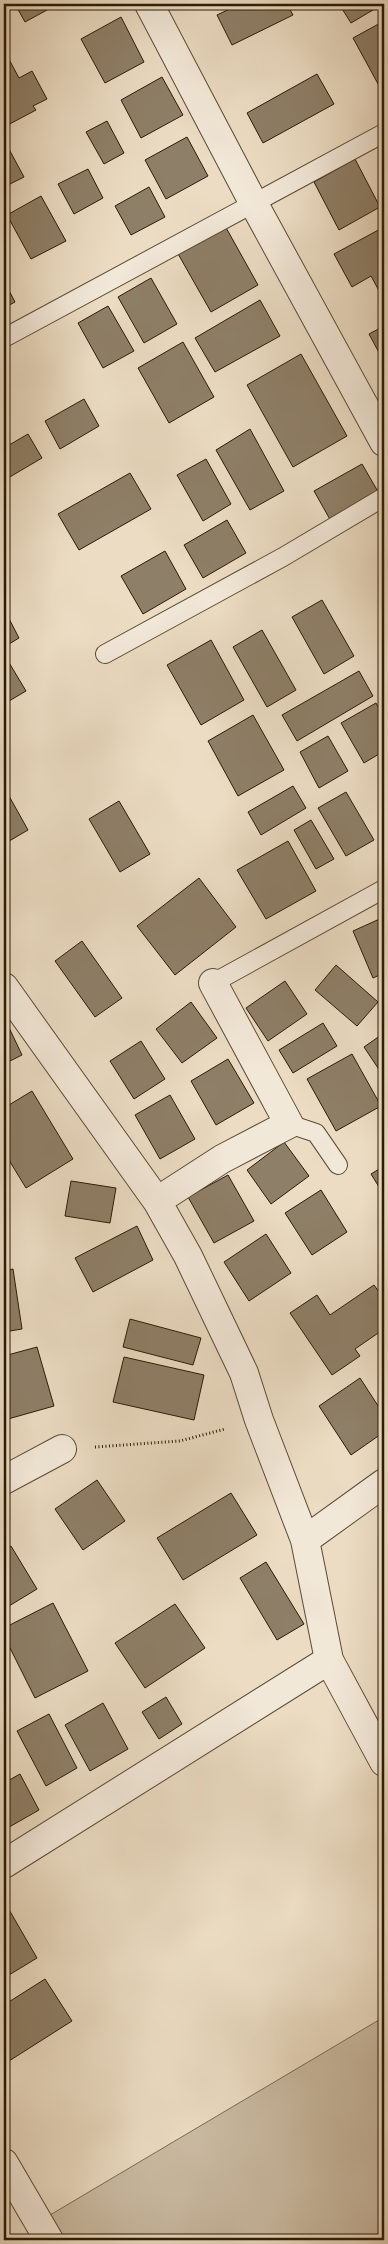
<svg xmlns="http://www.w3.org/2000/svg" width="388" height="2244" font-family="'IM FELL DW Pica',serif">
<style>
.green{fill:#cabba3;stroke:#7a6b54}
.building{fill:#8e7f68;stroke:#2a1b05}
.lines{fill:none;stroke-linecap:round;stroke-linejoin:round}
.service-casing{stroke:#5a4b34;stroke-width:20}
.minor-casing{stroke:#5a4b34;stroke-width:30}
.path{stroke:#2a1b05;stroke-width:3;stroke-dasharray:1 2.5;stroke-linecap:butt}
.service{stroke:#f2e8d8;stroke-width:18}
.minor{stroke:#f2e8d8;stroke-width:28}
</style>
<rect width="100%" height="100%" fill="#ebdcc3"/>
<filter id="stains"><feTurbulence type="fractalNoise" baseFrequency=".004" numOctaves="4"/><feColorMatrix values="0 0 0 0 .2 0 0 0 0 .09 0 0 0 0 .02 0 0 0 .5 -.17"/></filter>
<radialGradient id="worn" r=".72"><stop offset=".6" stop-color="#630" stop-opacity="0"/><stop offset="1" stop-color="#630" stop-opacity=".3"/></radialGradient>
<path class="green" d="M384 2017V2240H65L50 2215Z"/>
<path class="building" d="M15 4H58L25 22Z
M240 4H287L293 15 232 45 217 15Z
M339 4H383L351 23Z
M121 17 144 62 105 83 81 39Z
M384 21V92L383 93 353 38Z
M4 50 19 78 32 71 47 99 33 106 36 110 4 127Z
M317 74 334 104 263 143 247 113Z
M162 77 183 115 141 138 121 100Z
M107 121 124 153 104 164 86 132Z
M187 137 208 176 166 199 145 160Z
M4 140 24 177 4 187Z
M355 159 380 207 339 230 314 182Z
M88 169 103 198 74 214 58 184Z
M149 187 165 217 131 235 115 206Z
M41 196 66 241 31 259 7 215Z
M224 224 258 285 211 312 177 252Z
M384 227V300L371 276 352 287 334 254Z
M151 278 177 324 144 343 118 297Z
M4 281 15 302 4 308Z
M260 300 280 336 215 372 195 338Z
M108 306 134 351 103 368 78 323Z
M384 326V362L369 334Z
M183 342 214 397 169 423 138 368Z
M301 354 347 436 293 467 247 385Z
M84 399 99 426 60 449 45 421Z
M250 429 284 491 250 510 216 450Z
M28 434 42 458 8 478 4 469V448Z
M206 459 231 504 203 521 177 475Z
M362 464 380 495 332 523 314 491Z
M130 473 151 509 79 550 58 514Z
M227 520 246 553 203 578 184 545Z
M165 551 186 589 143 614 121 576Z
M322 600 354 656 324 674 292 617Z
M4 609 19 638 4 647Z
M262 630 296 690 267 707 233 647Z
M211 640 244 700 201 725 167 665Z
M5 656 26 691 4 704V657Z
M359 671 373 696 297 741 282 715Z
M376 703 384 718V751L364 763 341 723Z
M253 715 284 770 238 796 208 741Z
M328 736 348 771 319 788 300 752Z
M293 786 306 808 261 835 248 812Z
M4 787 28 830 4 844Z
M346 792 374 840 346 856 318 808Z
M119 801 150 854 120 872 89 819Z
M311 820 334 859 316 869 294 830Z
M288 841 316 891 266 919 237 870Z
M199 878 236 927 175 975 137 926Z
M384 917V973L373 978 353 931Z
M82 941 122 998 95 1017 55 961Z
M336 965 378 1002 357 1026 315 990Z
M285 981 307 1014 268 1041 246 1008Z
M191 1002 217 1038 182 1063 156 1029Z
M4 1017 22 1055 4 1064Z
M323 1023 337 1046 293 1073 279 1050Z
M384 1033V1077L364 1047Z
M141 1041 165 1079 134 1099 110 1061Z
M352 1054 381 1106 336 1131 307 1079Z
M228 1059 254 1103 216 1125 191 1081Z
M32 1091 73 1159 26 1188 4 1152V1108Z
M170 1095 195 1139 160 1159 135 1115Z
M284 1142 309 1176 271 1204 247 1170Z
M384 1166V1195L371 1174Z
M228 1175 254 1221 214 1243 188 1197Z
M71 1181 116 1188 110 1223 65 1216Z
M321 1190 347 1232 312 1255 285 1213Z
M137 1226 153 1260 93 1292 75 1258Z
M266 1234 291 1273 249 1301 224 1262Z
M13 1269 22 1329 4 1332V1271Z
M374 1285 384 1299V1329L355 1349 360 1356 332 1375 290 1313 317 1295 330 1315Z
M130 1319 201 1338 193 1365 123 1347Z
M37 1347 54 1406 8 1419 4 1403V1356Z
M124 1357 204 1375 194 1420 113 1402Z
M360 1378 384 1415V1432L351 1455 319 1406Z
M97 1480 125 1521 83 1550 55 1509Z
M231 1493 257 1535 183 1580 157 1538Z
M11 1546 37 1589 4 1609V1551Z
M266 1562 304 1624 277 1640 240 1578Z
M53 1603 88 1671 35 1698 4 1636V1628Z
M175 1604 205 1648 145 1688 115 1643Z
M166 1697 182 1724 159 1739 142 1712Z
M103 1703 128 1749 90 1771 65 1725Z
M49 1714 77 1768 46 1786 17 1731Z
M20 1774 39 1810 4 1830V1783Z
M4 1901 37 1958 4 1978Z
M45 1979 72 2021 9 2061 4 2053V2005Z"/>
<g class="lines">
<g class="service-casing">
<path id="service" d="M4 338 384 133
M105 654 283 557 384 497
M213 983 384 889
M289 1124 316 1133 338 1165"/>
</g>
<g class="minor-casing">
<path id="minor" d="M149 4 254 204 384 442
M4 987 157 1201 188 1256 244 1373 259 1420 305 1540 329 1660 384 1762
M157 1201 222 1159 289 1124 213 983
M4 1480 62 1449
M305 1540 384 1483
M4 1864 329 1660
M4 2163 49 2240"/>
</g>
<path class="path" d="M95 1447 180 1441 225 1429"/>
<use href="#service" class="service"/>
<use href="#minor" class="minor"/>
</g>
<rect width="388" height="2244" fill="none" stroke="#ebdcc3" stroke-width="20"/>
<rect x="5" y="5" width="378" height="2234" fill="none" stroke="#2a1b05" stroke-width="2.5"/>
<rect x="10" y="10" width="368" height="2224" fill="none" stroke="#2a1b05"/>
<rect width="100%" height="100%" filter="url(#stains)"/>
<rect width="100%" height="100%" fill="url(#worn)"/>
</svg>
